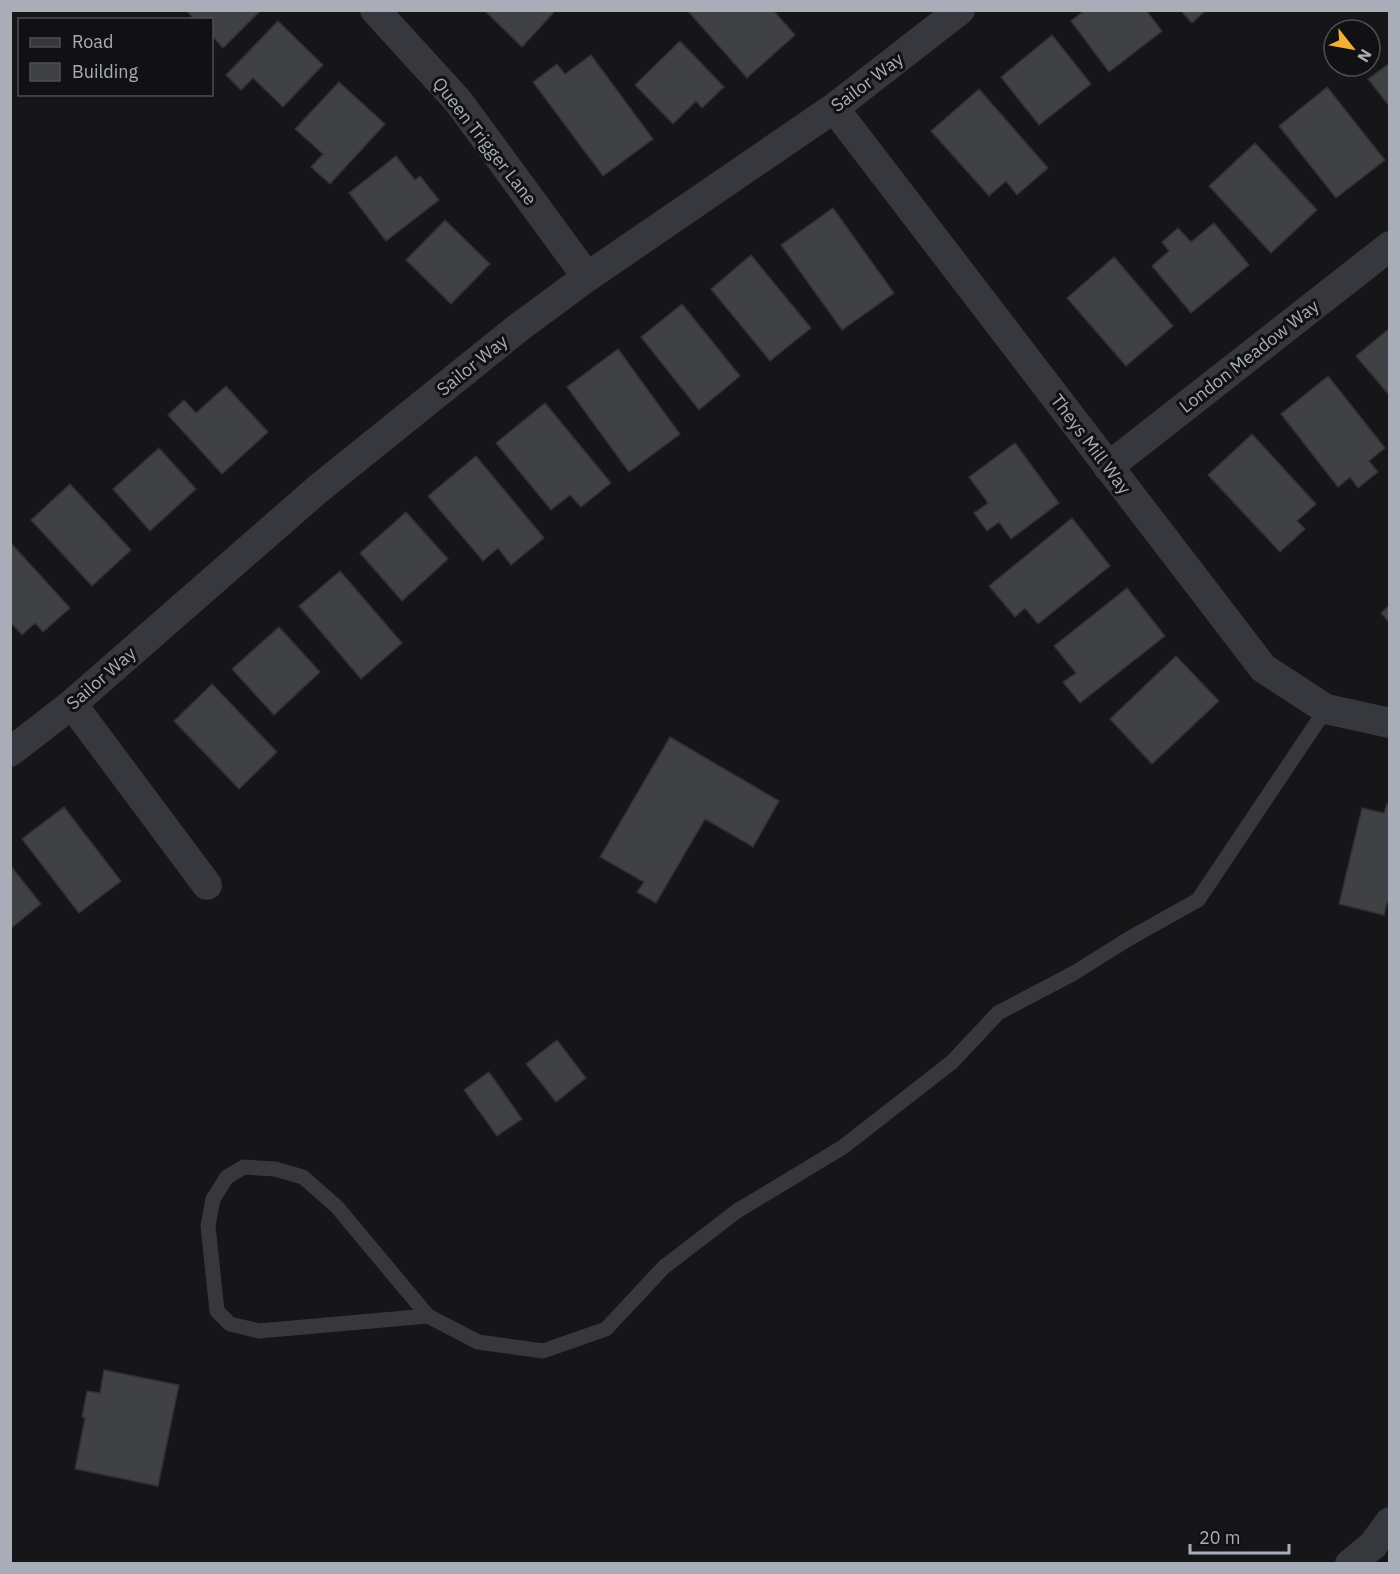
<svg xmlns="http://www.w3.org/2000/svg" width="1400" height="1574" font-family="'IBM Plex Sans',sans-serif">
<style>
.building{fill:#404145;stroke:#303034;stroke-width:1.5}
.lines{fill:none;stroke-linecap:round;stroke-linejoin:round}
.service{stroke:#37383d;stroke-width:15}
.minor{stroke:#37383d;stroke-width:30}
.labels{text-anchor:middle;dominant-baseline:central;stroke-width:6;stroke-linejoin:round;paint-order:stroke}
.street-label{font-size:18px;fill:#a8adb8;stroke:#111113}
</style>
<rect width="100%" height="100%" fill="#161618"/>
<path class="building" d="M186 10H261L223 48 212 36V20H195Z
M484 10H556L522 47Z
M687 10H773L795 35 747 78Z
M1085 10H1146L1162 31 1109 72 1071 21Z
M1180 10H1206L1192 23Z
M278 21 323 65 283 107 253 78 241 90 226 75Z
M1052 35 1091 84 1039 125 1001 77Z
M680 41 724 87 702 108 696 101 673 124 635 85Z
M591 55 653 139 603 176 533 82 557 64 565 74Z
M1390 63V107L1368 79Z
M339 82 385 124 330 184 311 167 323 154 295 129Z
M1327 87 1385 160 1336 198 1279 126Z
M979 89 1048 168 1017 195 1006 181 989 196 931 131Z
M1255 143 1317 210 1271 253 1209 186Z
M396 156 415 180 420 176 439 200 386 241 349 193Z
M833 208 894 293 842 330 781 245Z
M445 220 490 264 451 304 406 260Z
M1214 223 1249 265 1191 313 1152 266 1169 251 1162 242 1178 228 1191 242Z
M751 255 811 328 770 361 711 289Z
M1114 257 1173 326 1126 366 1067 298Z
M682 304 740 376 699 410 641 337Z
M1390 328V396L1356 356Z
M618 349 680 434 629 472 567 387Z
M1328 376 1385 448 1369 461 1378 472 1358 488 1350 477 1338 487 1281 414Z
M226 386 268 432 222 474 168 415 184 400 196 413Z
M545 403 611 483 581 507 570 495 551 510 496 443Z
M1252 434 1316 504 1297 521 1305 529 1280 552 1208 475Z
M1015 443 1059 503 1011 539 999 522 987 531 974 513 988 503 969 477Z
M159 448 196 489 150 531 113 489Z
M476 456 544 538 511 565 498 548 483 561 428 496Z
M70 484 131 550 92 586 31 520Z
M406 512 448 559 402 601 360 553Z
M1072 518 1110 566 1038 624 1025 608 1015 617 989 586Z
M10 542 70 608 43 632 35 623 22 635 10 622Z
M340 571 402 643 361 679 299 606Z
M1127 588 1165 636 1080 703 1063 682 1076 673 1054 646Z
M1390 605V623L1381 613Z
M279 627 320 672 274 715 232 669Z
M1176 656 1219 701 1152 764 1110 719Z
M212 684 277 752 239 789 174 721Z
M670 737 779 801 753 847 705 819 656 903 637 892 644 882 600 857Z
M1387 804H1390V904L1387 903 1384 915 1339 904 1362 808 1384 813Z
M64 807 121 881 79 913 22 839Z
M10 865 41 904 10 929Z
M557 1040 586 1078 556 1102 526 1064Z
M489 1072 522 1119 497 1136 464 1090Z
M104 1370 179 1385 158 1486 75 1469 85 1418 82 1417 87 1391 100 1393Z"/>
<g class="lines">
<path class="service" d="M428 1316 259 1331 230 1324 217 1311 208 1226 213 1199 227 1177 244 1167 275 1169 303 1177 337 1207 428 1316 478 1342 543 1351 606 1329 664 1267 737 1211 843 1147 952 1062 998 1013 1074 973 1130 938 1198 900 1326 709"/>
<path class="minor" d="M375 10 458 101 587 277
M834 108 1263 668 1326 709 1390 723
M1108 467 1390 246
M72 704 207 885
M10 752 72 704 318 489 518 328 587 277 834 108 960 10
M1350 1564 1373 1545 1390 1522"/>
</g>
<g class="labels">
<g class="street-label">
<text transform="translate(867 82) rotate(-37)">Sailor Way</text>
<text transform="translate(485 141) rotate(52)">Queen Trigger Lane</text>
<text transform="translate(1249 356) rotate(-38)">London Meadow Way</text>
<text transform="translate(472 365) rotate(-39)">Sailor Way</text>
<text transform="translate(1091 444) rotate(53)">Theys Mill Way</text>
<text transform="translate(101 678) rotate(-41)">Sailor Way</text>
</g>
</g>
<rect width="1400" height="1574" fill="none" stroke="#a8adb8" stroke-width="24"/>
<rect x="18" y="18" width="195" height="78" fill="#111113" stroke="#4d4f55" stroke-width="1.5"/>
<rect x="30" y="38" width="30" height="9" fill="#37383d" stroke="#4d4f55" stroke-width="1.5"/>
<text x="72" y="48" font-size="18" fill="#a8adb8">Road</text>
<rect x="30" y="63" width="30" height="18" fill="#404145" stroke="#4d4f55" stroke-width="1.5"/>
<text x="72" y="78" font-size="18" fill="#a8adb8">Building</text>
<g transform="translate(1352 48) rotate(121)"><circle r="28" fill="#111113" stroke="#4d4f55" stroke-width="1.5"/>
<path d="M0-4.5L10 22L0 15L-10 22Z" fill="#f2b134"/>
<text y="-9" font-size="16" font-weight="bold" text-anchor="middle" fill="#a8adb8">N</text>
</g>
<path d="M1190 1544v9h99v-9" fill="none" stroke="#a8adb8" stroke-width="3"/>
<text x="1199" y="1544" font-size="18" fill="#a8adb8" stroke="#111113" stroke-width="4.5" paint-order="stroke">20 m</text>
</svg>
